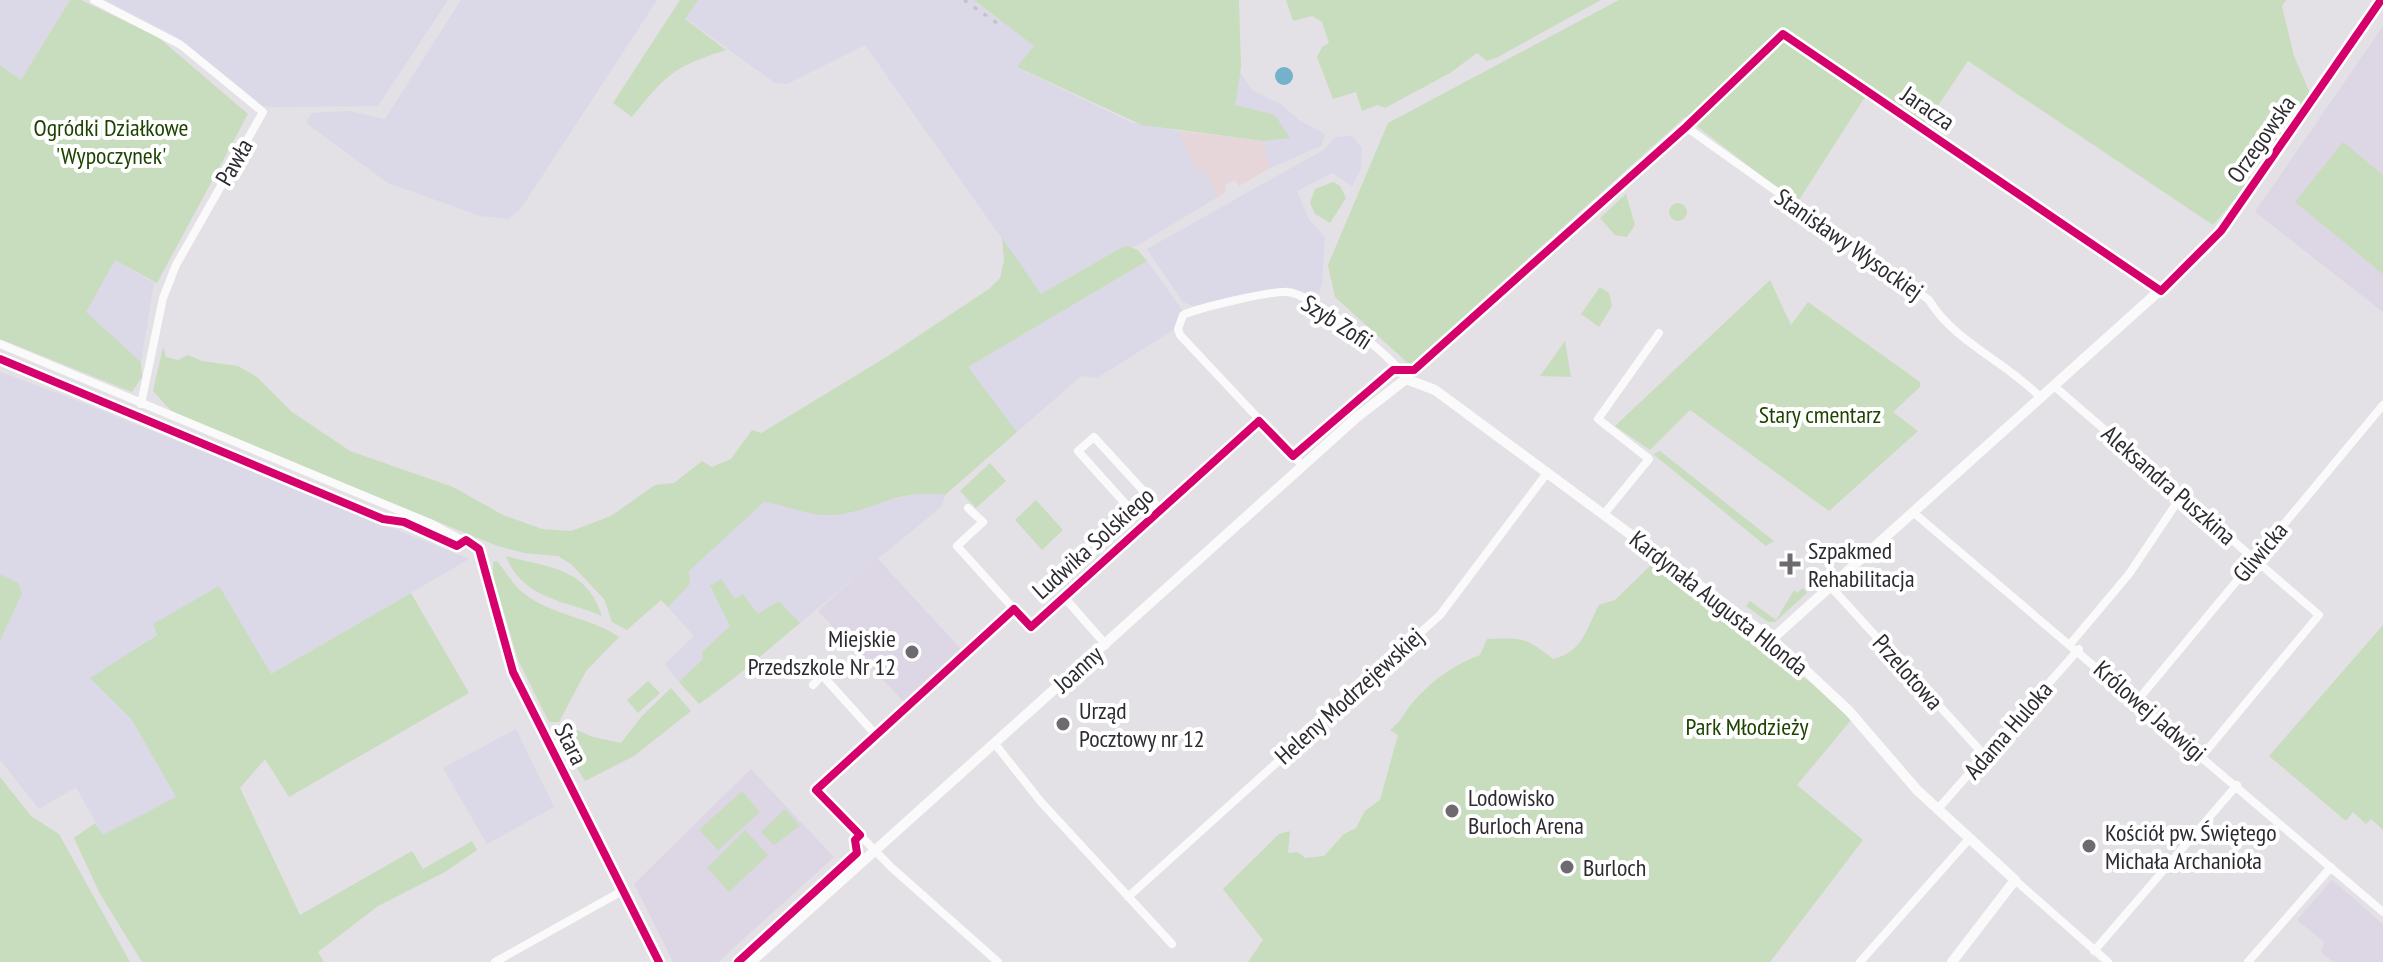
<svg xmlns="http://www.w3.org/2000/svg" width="2383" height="962" font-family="'PT Sans Narrow',sans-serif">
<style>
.commercial{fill:#e6d6d9}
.industrial{fill:#dbd8e7}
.built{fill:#ddd6e4}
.green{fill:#c8ddbd}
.water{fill:#74b1cb}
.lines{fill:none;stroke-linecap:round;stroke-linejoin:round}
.minor{stroke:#fbfafb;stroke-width:8}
.tertiary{stroke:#fbfafb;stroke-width:10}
.rail{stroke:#c3c2c4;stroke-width:3;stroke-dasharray:4 8;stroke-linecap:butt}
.cycleway-casing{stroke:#fff;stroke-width:13}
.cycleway{stroke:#d6006c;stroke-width:8}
.poi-dot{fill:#6d6a70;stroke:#fff;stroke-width:3}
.labels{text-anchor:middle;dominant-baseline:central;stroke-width:8;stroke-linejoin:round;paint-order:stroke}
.street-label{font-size:24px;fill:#2d2b30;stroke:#fff}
.park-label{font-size:24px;fill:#1d4300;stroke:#fff}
.poi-label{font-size:24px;fill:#2d2b30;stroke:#fff;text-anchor:start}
</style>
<rect width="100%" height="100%" fill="#e3e0e6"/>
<path class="commercial" d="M1179 131 1264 141 1270 168 1239 186 1235 180 1225 185 1226 192 1218 197 1204 172 1195 170Z"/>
<path class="industrial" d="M0 0H70L21 80 0 65Z
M105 0H448L378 106 270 107 262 106 177 37Z
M461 0H657L520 210 507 219 481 216 388 183 306 123 312 113 349 111 385 119Z
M698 0H974L1034 46 1018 68 1130 122 1179 131 1195 170 1204 171 1218 197 1134 247 1126 245 1041 294 865 45 787 84 775 83 685 18Z
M1239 71 1253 91 1281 104 1299 120 1325 134 1321 146 1270 168 1264 141 1289 138 1235 105Z
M1352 136 1362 148 1361 169 1352 186 1332 173 1297 191 1309 220 1325 237 1322 284 1318 295 1287 287 1193 306 1183 302 1147 249 1325 149 1335 137Z
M115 260 154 283 141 362 85 312Z
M1147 261 1183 311 1181 325 1097 378 1081 376 1017 432 968 367Z
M0 372 63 395 469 559 271 674 153 624 157 634 91 678 132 720 176 797 103 836 76 787 39 809 0 760Z
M921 492 945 495 942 506 800 623 785 607 758 614 743 594 735 599 720 580 710 587 731 626 702 652 703 659 679 682 665 664 694 636 668 607 690 584 688 571 764 502 832 515Z
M516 729 554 807 487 844 443 768Z"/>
<path class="built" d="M2383 26V312L2255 212Z
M877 558 961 649 904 702 818 611Z
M751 769 834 857 718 962H673L634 884Z
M2332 880 2383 924V962H2333L2321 952 2324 942 2297 920Z"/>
<path class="green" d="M70 0H81L158 37 248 114 157 283 115 260 86 312 141 362 142 377 132 392 0 339V65L21 80Z
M680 0H698L685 19 726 50C673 67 667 74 632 117L613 103Z
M974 0H1239L1241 67 1235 105 1275 115 1290 138 1264 141 1142 125 1017 67 1034 46Z
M1286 0H1601L1496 58 1487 61 1477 53 1450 73 1385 108 1377 105 1362 111 1356 92 1333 99 1317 57 1322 47 1329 43 1322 22 1312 16 1293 21Z
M1619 0H2286L2282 6 2294 56 2310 93 2240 193 2213 225 1968 61 1925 125 1872 86 1797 203 1685 117 1410 365 1335 297 1328 265 1388 123Z
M2343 142 2383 175V274L2295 202Z
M1333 182 1340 186 1346 198 1330 223 1315 214 1310 203 1315 189Z
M1626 194 1635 225 1627 237 1615 235 1600 218Z
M1669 212a9 9 0 1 1 18 0a9 9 0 1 1-18 0Z
M1002 238 1041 294 1126 245 1138 250 1147 261 968 367 1017 432 945 495C892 488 874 513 831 515 807 516 787 505 764 502L689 571 690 584 668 607 661 600 627 630 612 622 604 599 571 564 558 556 524 553 495 545 174 414 153 391 163 347 166 357 178 360 188 355 202 361 238 366 257 377 292 412 350 451 453 487 503 515 542 529 571 531 611 516 655 485 674 483 702 461 712 467 731 459 752 430 761 433 888 356 989 289 1000 278 1004 261Z
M1770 280 1791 325 1808 302 1920 382V387L1893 412 1918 431 1829 511 1690 410 1650 450 1615 426Z
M1600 287 1609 293 1612 306 1599 327 1581 314Z
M1565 341 1571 377 1540 376Z
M1660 451 1774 541 1766 546 1653 454Z
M990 463 1006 481 976 508 960 491Z
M1036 500 1063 530 1042 550 1015 520Z
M506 556C547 568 586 566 602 616 566 600 523 600 506 556Z
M497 561C507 573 513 586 526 595 554 616 590 617 619 637L586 671 559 722H549L518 660 493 575V562Z
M1654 562 1747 640 1816 686 1851 720 1797 785 1863 840 1770 962H1248L1263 940 1223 889 1279 834 1290 831 1288 853 1298 852 1305 858 1324 856 1344 834 1356 828 1365 811 1380 800 1398 735 1390 730C1402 721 1404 712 1414 701 1431 681 1455 664 1480 655L1487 639C1521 638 1524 636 1553 659 1583 652 1586 629 1599 605L1615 600Z
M0 574 18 583 22 593 0 641Z
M721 579 735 599 743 594 758 614 779 601 800 623C767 650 737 678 699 704L679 682 703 659 702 652 730 626 710 586Z
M219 586 271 674 411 593 469 693 289 797 265 759 240 788 300 915 412 851 423 869 472 841 477 850 445 872 378 906 318 952 324 962H142L100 894 74 838 95 823 103 835 176 797 132 720 90 678 157 635 153 624Z
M1803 588 1807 593 1775 622H1768L1746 606 1750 601 1776 620 1794 590 1797 593Z
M2383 625V830L2371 819 2366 824 2353 812 2346 821 2269 756Z
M648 681 660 693 638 713 627 700Z
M671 688 691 711 634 756 585 781 568 753 572 728 593 737 621 743 642 716Z
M0 777 31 816 59 834 130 962H0Z
M742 791 760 812 718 850 699 830Z
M785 809 800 826 774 845 761 832Z
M745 830 768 855 729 892 707 868Z"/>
<path class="water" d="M1275 76a9 9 0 1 1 18 0a9 9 0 1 1-18 0Z"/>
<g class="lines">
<path class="minor" d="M94 0 181 45 263 112 176 265 163 298 141 404
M1686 127 1929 300C1954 342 2008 363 2041 398
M0 344 432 524 479 549 513 672 659 962
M2054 386 2319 615 2202 756
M1303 466 1180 335 1178 329 1183 315C1198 308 1269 291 1287 292 1311 293 1395 357 1406 379L1421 362 1686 127 1783 34 2161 291
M968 508 983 522 957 546 1014 609
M1914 513 2383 912
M1604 514 1649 459 1598 419 1659 333
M1102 534 1130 509 1078 451 1094 437 1160 509
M1831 587 1985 756
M1064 597 1106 645
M2071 643 2129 574 2182 495
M813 685 822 675 876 735
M2137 701 2383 405
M995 744 1041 802 1172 944
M1937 810 2079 649
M2015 880 2108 962
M1128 897 1440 615 1547 473
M2094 951 2237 785
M495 962 622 891
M998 962 891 867 816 790 1014 609 1031 627 1259 421
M1860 962 1969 839
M2248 962 2331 867"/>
<path class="tertiary" d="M1772 639 2208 247 2381 0
M751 962 1357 417 1406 379 1435 390 1772 639 1849 711 1917 790 2015 880 1952 962"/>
<path class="rail" d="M964 0 1001 26"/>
<g class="cycleway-casing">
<path id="cycleway" d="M0 359 383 519 404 522 457 546 466 540 479 549 513 672 659 962
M738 962 857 853 855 840 860 835 816 790 1014 609 1031 627 1259 421 1293 456 1393 370H1414L1686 127 1783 34 2161 291 2221 231 2381 0"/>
</g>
<use href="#cycleway" class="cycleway"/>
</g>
<g class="poi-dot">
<path d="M1786 552h8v8h8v8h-8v8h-8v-8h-8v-8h8z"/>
<circle cx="912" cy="652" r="8"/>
<circle cx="1063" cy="724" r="8"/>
<circle cx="1452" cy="811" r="8"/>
<circle cx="2089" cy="846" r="8"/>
<circle cx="1567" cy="867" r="8"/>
</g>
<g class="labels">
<g class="street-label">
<text transform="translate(1928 108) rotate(34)">Jaracza</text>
<text transform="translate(2261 139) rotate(-55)">Orzegowska</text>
<text transform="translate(234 162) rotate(-60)">Pawła</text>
<text transform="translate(1849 244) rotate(35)">Stanisławy Wysockiej</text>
<text transform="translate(1337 322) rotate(33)">Szyb Zofii</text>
<text transform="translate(2169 485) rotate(41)">Aleksandra Puszkina</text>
<text transform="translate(1093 543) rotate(-42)">Ludwika Solskiego</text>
<text transform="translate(2260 552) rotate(-50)">Gliwicka</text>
<text transform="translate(1719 603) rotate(38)">Kardynała Augusta Hlonda</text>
<text transform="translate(1078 669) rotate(-42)">Joanny</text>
<text transform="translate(1908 672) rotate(48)">Przelotowa</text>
<text transform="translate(1349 696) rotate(-42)">Heleny Modrzejewskiej</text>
<text transform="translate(2150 711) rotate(41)">Królowej Jadwigi</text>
<text transform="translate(2008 730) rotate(-49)">Adama Huloka</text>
<text transform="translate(571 744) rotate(63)">Stara</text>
</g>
<g class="park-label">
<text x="111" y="127">Ogródki Działkowe<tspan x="111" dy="28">'Wypoczynek'</tspan></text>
<text x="1820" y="414">Stary cmentarz</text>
<text x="1747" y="726">Park Młodzieży</text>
</g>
<g class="poi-label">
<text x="1808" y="550">Szpakmed<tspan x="1808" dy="28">Rehabilitacja</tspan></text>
<text x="896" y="638" text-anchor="end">Miejskie<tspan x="896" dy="28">Przedszkole Nr 12</tspan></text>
<text x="1079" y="710">Urząd<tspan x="1079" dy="28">Pocztowy nr 12</tspan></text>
<text x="1468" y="797">Lodowisko<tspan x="1468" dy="28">Burloch Arena</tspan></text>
<text x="2105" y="832">Kościół pw. Świętego<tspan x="2105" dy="28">Michała Archanioła</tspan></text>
<text x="1583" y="867">Burloch</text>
</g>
</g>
</svg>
